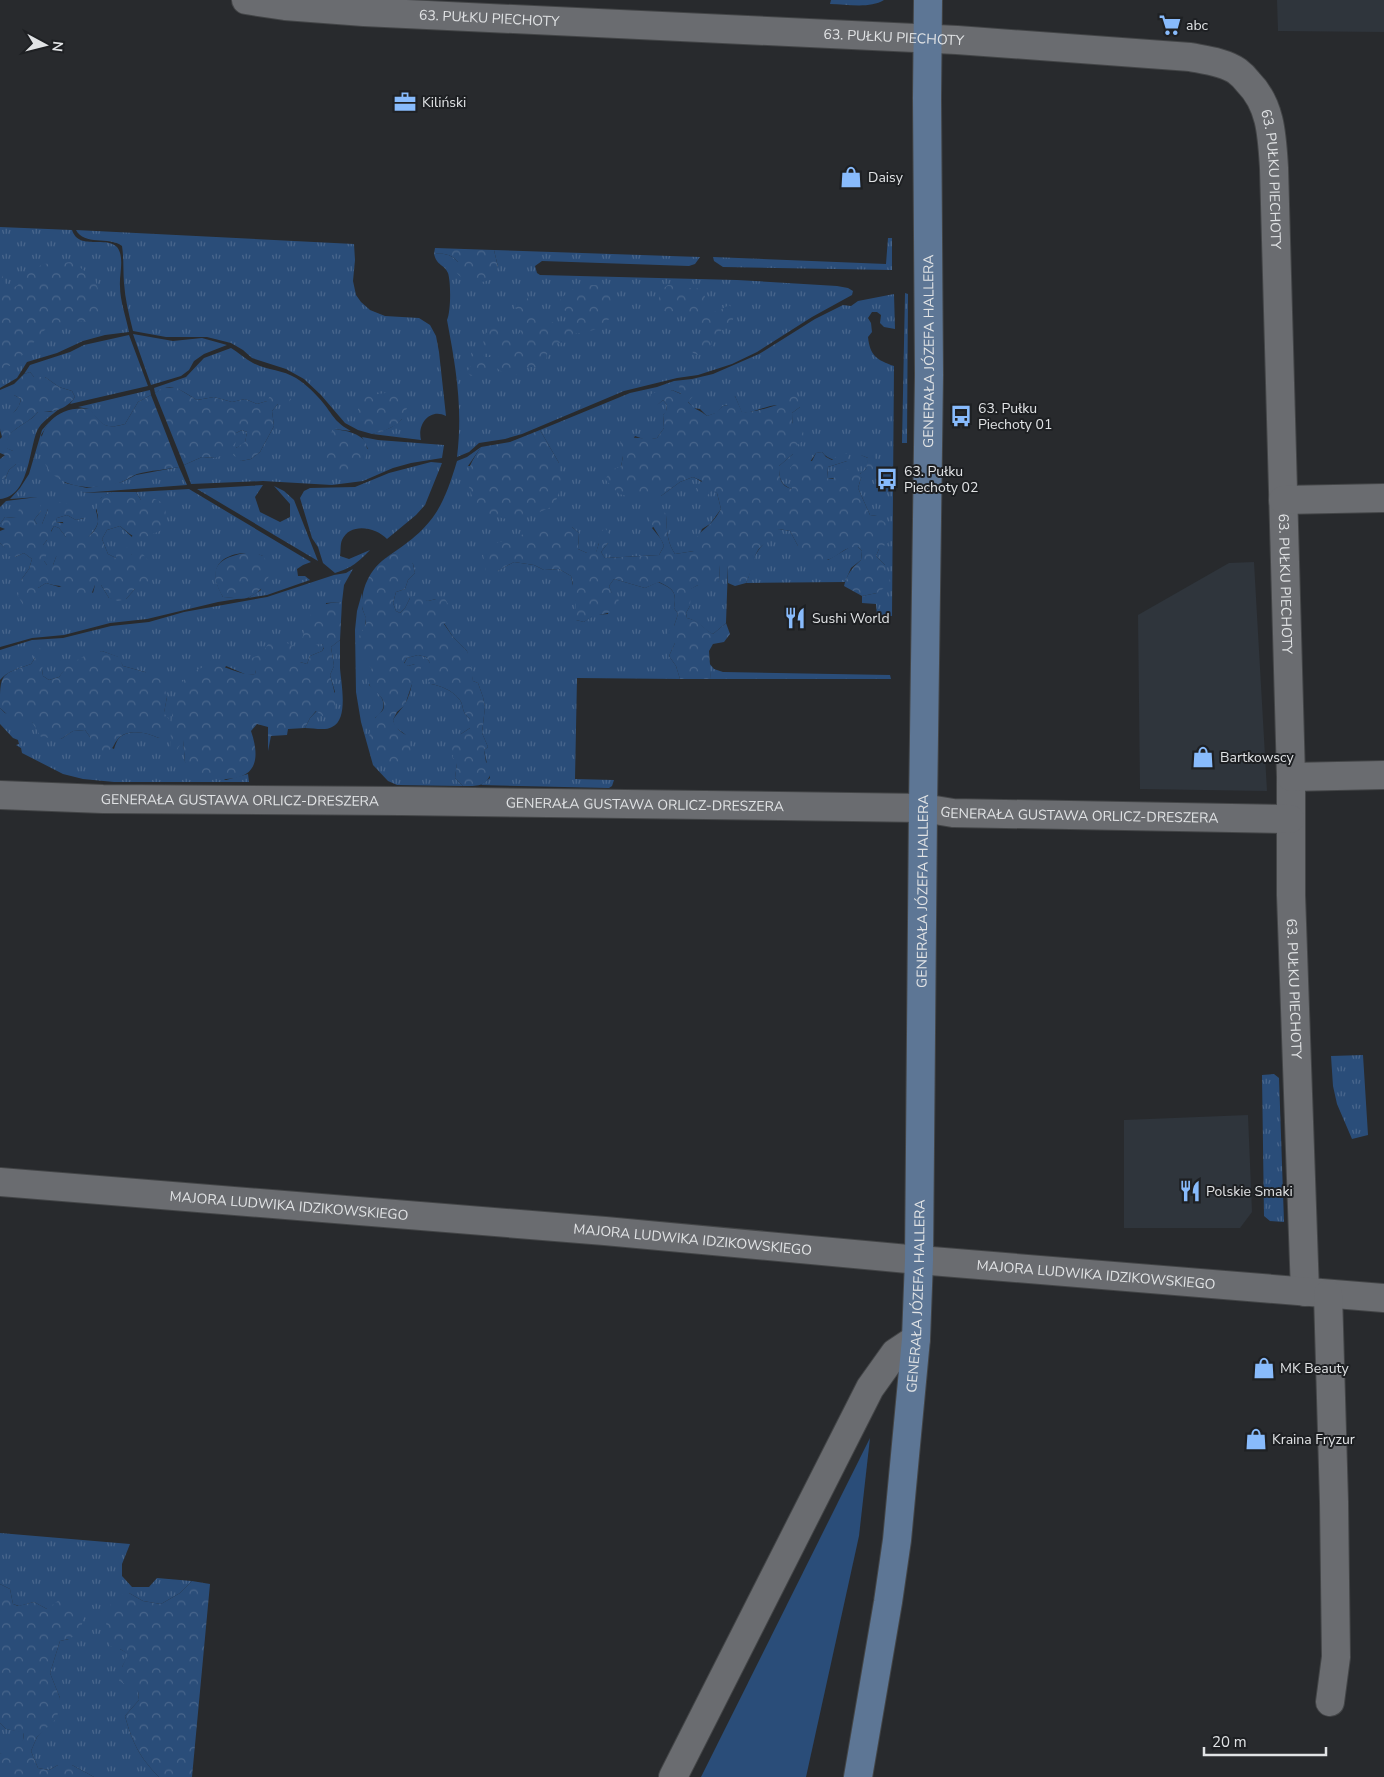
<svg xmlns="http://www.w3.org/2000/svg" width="1384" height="1777" font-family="'Nunito Sans',sans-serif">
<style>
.built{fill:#2f353c}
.grass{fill:url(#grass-tufts)}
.forest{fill:url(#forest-crowns)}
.green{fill:#2a4d79}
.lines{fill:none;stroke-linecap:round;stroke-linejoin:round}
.street-casing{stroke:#434547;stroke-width:30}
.secondary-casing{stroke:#434547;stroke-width:30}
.street{stroke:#6a6c70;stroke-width:28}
.secondary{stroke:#5d7695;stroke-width:28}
.labels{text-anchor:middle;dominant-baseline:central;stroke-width:4;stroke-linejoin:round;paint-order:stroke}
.street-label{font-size:14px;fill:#e1e3e5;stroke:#1e2023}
.poi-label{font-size:14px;fill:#e1e3e5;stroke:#1e2023;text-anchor:start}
</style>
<defs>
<pattern id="grass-tufts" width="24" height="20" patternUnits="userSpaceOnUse" patternTransform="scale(1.25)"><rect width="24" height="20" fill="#2a4d79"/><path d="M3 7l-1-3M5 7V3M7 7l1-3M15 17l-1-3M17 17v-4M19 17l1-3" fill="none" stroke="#49668c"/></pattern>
<pattern id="forest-crowns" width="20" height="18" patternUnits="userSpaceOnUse" patternTransform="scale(1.25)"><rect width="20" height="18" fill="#2a4d79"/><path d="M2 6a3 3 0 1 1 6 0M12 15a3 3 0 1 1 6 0" fill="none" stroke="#49668c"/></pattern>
</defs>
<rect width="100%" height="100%" fill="#282a2d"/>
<path class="built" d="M1277 0H1384V32L1278 31Z
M1254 562 1267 791 1140 789 1138 615 1229 563Z
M1248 1115 1252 1212 1240 1228H1124V1120Z"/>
<path class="grass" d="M831 0H884C869 9 847 4 830 4Z
M0 227 72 230C79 251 105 235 117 247 125 257 119 275 120 286 120 301 126 317 129 332L105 335 83 341 57 353 27 362 17 378 0 388Z
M76 230 354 244 355 260 353 281 356 295 361 302 370 310 385 316 419 318 430 325 436 336 439 352 446 416C430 408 417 424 421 440L372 434C384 431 393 428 402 419L358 405V430L345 423 321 395 304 379 286 369 252 358 243 350 231 343 207 337H166L133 331C129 315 125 299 124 283 123 270 124 259 122 246 109 236 84 246 76 230Z
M888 238H892V270L723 267 714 261 713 257 886 264Z
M494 250 700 257 695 264 689 266 542 261 535 266 537 273 540 275 737 280 837 286 848 288 853 291 852 295 812 317 757 352 732 364 698 375 677 378 624 391 522 434 505 439 479 443 469 452 457 457C463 408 456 368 447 320 451 312 451 282 448 273 444 264 437 266 434 254 444 253 451 254 458 262L498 267Z
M905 293 908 294 907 443H902Z
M894 294 895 329 884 327 880 323 881 315 877 312H872L868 318 871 323 872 332 868 337C870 356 877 360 894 366L892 616 877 615 876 604 862 603V596L877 593 885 565 876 556 879 549 877 516 870 515 858 488 861 478 875 458 861 455 868 458C868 461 868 467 865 470 859 478 837 479 827 478L828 467 847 461C837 460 829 461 822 452L816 453 792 489C780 485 779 477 779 466L793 454 792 413 800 407C793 406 786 405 779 405 766 405 755 413 742 413L735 396 728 405 723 406 716 413 707 416 700 409 693 408 682 394 672 390 657 405 663 400 667 405 666 412 663 415 664 428 657 438 646 440 635 436 623 456 621 467 661 496 680 482 693 477C703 481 708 489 717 493L721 509 710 524 702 529 694 551 675 554C667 542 666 529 667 515L652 528 661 539 664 546 659 555 605 558 601 552 608 543H599L596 553H587L578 549 579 533 572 527 497 571 514 562 534 565 544 570 559 569 571 576 576 601V620L584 622 593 615 608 614 612 594 609 586 614 579 645 588 658 582C673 589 677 591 674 608L678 614 674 626 675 643 669 656 676 666 680 679 577 678 575 779 614 780 612 786 609 788 481 785 490 778 484 750 488 747 482 733 485 707 483 697 478 683 473 681 467 651 453 637 444 623 436 599 428 601 410 598 405 608 400 613 396 611 393 603 396 592 405 589 408 580 415 573 413 564 395 553 387 557C431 528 442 512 457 461L467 457 481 447 468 466 559 463 540 430 630 393 657 387 674 381 692 379 713 374 759 354 815 319 843 305 851 306 858 301Z
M133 334 173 341 202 338 227 345 204 354 194 361 189 370 181 376 151 385Z
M129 335 148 386 70 404 75 397 72 391 59 387 45 377H34L30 372 24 374 30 365 70 352 84 345Z
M231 348C238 352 245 359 253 363 267 370 283 370 296 378 307 385 317 395 324 404 334 417 336 423 351 431L334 429 368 449 362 437 378 440 444 445 442 458 411 463 393 468 363 481 332 485 263 481 191 484 184 465 202 457 215 458 236 433 242 430 247 432 245 443 236 448 241 461 251 459 260 452 274 426 272 411 278 404 267 401 257 404 245 399 232 402 214 397 197 400C182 391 171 381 155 393L154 388 186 377 204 358Z
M14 384V395L21 399 19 406 0 430V390Z
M150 390 151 395 138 402 125 424C103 430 102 424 89 409L78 407Z
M59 409C52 415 41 422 37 431 29 450 29 497 0 499V479H5L9 470 16 464 13 451 6 448C5 428 27 426 38 412H50Z
M50 421 41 435 65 483 87 488 122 482 136 475 179 467 187 485 81 493 112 492 101 498 96 511C97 514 98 518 98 522 94 539 69 549 56 557L53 565H47L44 561 43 545 47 540 54 526 59 528 66 537 63 522H56L57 518 67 515 76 520 84 518 48 509 42 524H37L34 520 41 511 16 518 5 517 0 524V507L6 501 38 497 10 499 20 488 29 474 42 430Z
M431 462 442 463 425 505 416 515 387 539C376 527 350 522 342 540 340 544 341 552 340 556L349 559 370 550C358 562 352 568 335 573L323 563 318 547 312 538 300 498 304 491 310 488 355 487 389 473Z
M263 485 255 497 260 512 280 522 290 517V504L274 486 284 491 294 500 318 561 197 489Z
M189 489 311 562 303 565 297 569 298 576H305L310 580 267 595 248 598 261 590 263 556C250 550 220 552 216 571 214 580 219 589 223 597L243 598 218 602 147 619 110 623 64 635 32 638 0 647V543L15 557 24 553 32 559 29 569 21 580 38 588 46 583 59 587 77 580 93 593 95 585H101L109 598 126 599 135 589 132 555 117 546 116 558 108 554 102 539 107 530 120 526 132 537 141 500 136 492Z
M779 529 790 531 798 546 828 560 850 547H858L862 551 861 560 851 568 845 582 746 583C750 576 750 568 753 560 758 547 769 538 779 529Z
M720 565H728L726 623 713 634C701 628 701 622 687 618L686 613 690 606V589L698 585 719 581Z
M353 569 344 585 342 602 326 603 322 644 324 647 322 651 310 656 307 664 300 662 256 670 255 674 247 675 226 666 183 738 185 762 226 780 248 774 249 782H114L83 779 63 774 22 753 21 748 16 745 19 744 18 740 13 738 0 724V708L5 713 32 722 61 739 73 731 85 730 90 737 114 749C115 746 117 740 119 738 130 728 148 733 159 738L167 697 145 672 123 666 118 657 102 651 68 666 59 677 49 680 43 676 42 669 35 658 31 664C20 668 7 671 0 680V650L32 640 63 638 111 626 149 622 184 612 267 597 334 575 346 573Z
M362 593V608L366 618 365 629 359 638 372 668 369 685C382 695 391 706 375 718L406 735 395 727 393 720C397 713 401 710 405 704 412 692 413 676 415 664L408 666 404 664 407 658 418 655 426 657 430 663 431 684C441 686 452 690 459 699 465 706 460 711 470 719V728L461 734 455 778 463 786 397 785 388 781 373 765 361 722 356 692 355 630 357 611Z
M340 640C340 649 340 659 340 668 341 683 349 719 332 727 325 731 314 728 305 728L310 718 335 692 330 675 334 666 331 647Z
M709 663 714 669 723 672 890 675 891 679H711Z
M1363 1055 1368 1135 1352 1139 1337 1104 1333 1086 1331 1056Z
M1274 1074 1279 1078 1284 1222 1270 1221 1264 1216 1262 1075Z
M0 1533 130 1544 122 1564V1576L132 1587H149L157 1578 192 1581 180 1593 161 1604 143 1601 129 1593 120 1649 129 1654 122 1667 138 1691 139 1700 125 1716C132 1742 140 1758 159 1777H94L72 1765H58L49 1770 38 1768 31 1751 37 1737 44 1729 60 1698 50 1673 60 1641 69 1639 47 1609 34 1602 19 1606 13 1604 10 1589 0 1584Z
M0 1723 6 1729 24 1732 23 1740 3 1755 0 1753Z"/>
<path class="forest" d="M435 248 494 250 498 267 494 278C477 285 467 285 455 271L458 262C451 254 444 253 434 254Z
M73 262 95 279 103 306 98 326 83 321 51 323 17 361 0 372V271L7 287 13 288 18 285 21 278 43 264Z
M587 285H599L609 294 614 311C606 328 592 332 574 334L569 342 558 343 548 349 546 361 540 369 534 367H521L516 375H506L494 366 487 370 480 369 476 375 471 376 467 372 472 364 470 356 473 349 481 352 485 357H498L502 351 499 347 491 349 483 345C484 333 489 327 500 323L506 328 509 338 517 337 524 326 525 315 515 307 516 296 525 295 532 304 531 315C551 318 549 328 572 321V315L564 310 560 300 570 290Z
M668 285C680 285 685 289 697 288L705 296 704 305 709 313 718 311 729 305 735 312 732 323 711 338 712 346 704 354 695 355 687 346 690 335H701L703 327 698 318H689L678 311 666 312 657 306 661 290Z
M30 372 34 377H45L59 387 72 391 75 397C66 410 53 412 38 412 27 426 5 428 7 448L13 451H20L25 459 23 464H16L9 470 5 479H0V459L5 455 0 453V439L2 437 0 430 5 418C14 413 19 409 21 399L14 395V384L24 374Z
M680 383H690L695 387V394L688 402C693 409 700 410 707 416L715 413 723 406 728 405V398L735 396 742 412C754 413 766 408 777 405L781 396 792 393 801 400 800 407 792 413V423L802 428 805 439 795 447 793 454 779 466C779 477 780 486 792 489L790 468 797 460 812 461 816 453 822 452 826 457 832 460 839 454H848L847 461 828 467 827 478 833 479 842 469H853L860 474 866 469 868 458 861 455 864 447H871L875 458 873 471 861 478 858 488 870 515 877 516 888 525V543L879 549 876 556 885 565 891 583 877 593 862 596 844 586C847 574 852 568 861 560L862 551 858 547C845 546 841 554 830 559 819 563 805 559 796 554L798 546 790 531 779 529 776 539C750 545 756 565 746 583L735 586 728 583V565H720L719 581 711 586 698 585 691 589 690 606 686 613 687 618C702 622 701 627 713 634L726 623 730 634 724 642 713 644 709 651 711 679H680L676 666 669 656 675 643 668 637V631L674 626 678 614 674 608C677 591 673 589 659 582L645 588 614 579 609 586 612 593 618 597 620 609C606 615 596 613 584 622L576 620V601L569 594 573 584 571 576 559 569 544 570 534 565 514 562 497 571 486 572 483 554 487 546 549 526 572 527 579 533 578 549 587 553 596 552 599 543 598 536 601 531 606 529 611 537 608 543 601 552 605 558 659 555 664 546C660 535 652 528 649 517L653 512 662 510 667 515C666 529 667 542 675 554L694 551C692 537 702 532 711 523 715 519 718 514 721 509L717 493 711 491 705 498 694 499V491L702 481 693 477 680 482 661 496 643 500 619 494 605 479 613 469 621 467 623 456 619 447 622 438C635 436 645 440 657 438L664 428 663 415 666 411 667 405 663 400 657 405H651V394L657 392 664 395 672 390 681 394 679 388Z
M162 388H177L197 400 214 397 232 402 245 399 257 404 267 401 273 391 282 392 291 399 287 405 278 404 272 411 274 426 260 452 251 459 241 461 233 455 236 448 245 442 247 432 242 430 236 433 235 443 226 454 215 458 202 457 184 465 155 393Z
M392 392 403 399 407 408 402 419 396 425 384 431 372 434 358 430V405L365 396Z
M151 395 179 467C165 470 151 470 137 474 132 476 128 479 124 481 116 485 94 488 86 487 21 483 29 401 90 409 102 424 104 430 125 424L138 402Z
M334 429C366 433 377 444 357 474L347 477H337C334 474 330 471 328 468 320 455 324 439 334 429Z
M540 430 559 463 562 484 554 506C521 520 509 526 476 507 465 477 463 474 481 447L510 442Z
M112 492H136L141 500 153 498 165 504 166 518 162 530C139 540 140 543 120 526L107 530 102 539 108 554 116 558V546H126L132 555 139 550C152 563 156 571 146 587L135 589 126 599 118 601 109 598 101 585H95L89 600 80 601 73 597 77 581C67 589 57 586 46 583L38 588 40 595 35 603 23 605 18 596 21 580 29 569 32 559 24 553 15 557 8 556 4 547 0 543V531L5 529 0 527V524L5 517 16 518 20 506 30 503H40L41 511 34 520 37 524H42L48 509 55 502 82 505 87 511 84 518 76 520 67 515 57 518 56 522 73 525 76 533 73 538 66 537 59 528 54 526 51 531 56 541 47 540 43 545 47 553 44 561 47 565H53L56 557 64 546 75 545 79 539C88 539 97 531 98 521 99 513 93 506 101 498 104 495 109 494 112 492Z
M254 552 263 556 271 568C269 581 261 593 247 598 240 600 231 597 223 597 203 564 224 555 254 552Z
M395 553 406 557 413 564 415 573 408 580 405 589 396 592 393 603 396 611 400 613 405 608 410 598 415 596 428 601 436 599H445L450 607 451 617 444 624 453 637 467 651 471 661 473 681 478 683 483 697 485 707 482 733 488 747 484 750 486 762 492 768C488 787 480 786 463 786L455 778 457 762 453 758 452 747 461 734 470 728V719C460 711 465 706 459 699 452 690 441 686 431 684L427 679 430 663 426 657 418 655 407 658 404 663 408 666 415 664 421 666V672L413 681 405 705 397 712 393 720C398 736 414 733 410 756 394 765 388 766 372 755 369 744 367 727 376 717 380 712 384 712 384 705 383 695 376 693 370 686 368 683 368 678 367 675L372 668C362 662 356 650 359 638 360 632 366 628 366 621 366 615 362 611 362 606 361 584 375 561 395 553Z
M342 602 340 640 331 647 334 666 330 675C334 689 338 702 333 716L324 717 316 711 310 718 305 728 288 729 287 735 271 736 268 751V727L257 724 251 731C269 784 230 783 191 775L185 762 183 740 175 753H170C172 726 168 680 199 669 203 667 208 665 213 665 228 666 240 676 255 674L256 670 250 667 249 659 262 654 268 644 282 641 294 646 300 662 307 664 310 656 322 651 324 648 322 644 309 646 302 640C308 613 313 603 342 602Z
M31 647 40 648 45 657 42 669 43 676 49 680 59 677 67 666 86 655 102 651 119 657 123 666 145 672 162 680 167 697 164 713 171 722 168 732 159 738C148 733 129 728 119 738 112 745 116 748 105 752L93 747 90 737 85 730 73 731 61 739 41 737 32 722 20 726 0 708C0 673 0 675 31 664L35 658 30 653Z
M192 1581 210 1584 192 1777H159C140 1758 132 1742 125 1716L139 1700 138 1691 119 1681 122 1667 128 1654 120 1649 110 1646C104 1625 105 1616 114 1597L129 1593 143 1601 161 1604 180 1593Z
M0 1584 10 1589 13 1604 18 1606 34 1602 47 1609 59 1600 74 1602 83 1617 81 1632 69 1639 60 1641 50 1673 60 1698 57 1718 37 1737 31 1751 38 1768 49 1770 58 1765H72L94 1777H0V1753L3 1754 10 1741 23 1740 24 1733 6 1729 0 1723Z"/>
<path class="green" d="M870 1438 859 1536 806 1777H701Z"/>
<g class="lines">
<g class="street-casing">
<g id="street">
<path id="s1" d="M246 0 285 6 364 12 957 40 1190 57C1205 60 1224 62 1237 71 1241 74 1245 78 1248 82 1271 105 1272 136 1274 168L1291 777V895L1305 1292"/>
<path d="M1283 500 1384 498"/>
<path d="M1291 777 1384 775"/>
<path id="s2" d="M0 795 103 799 401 801 923 808 953 813 1290 819"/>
<path id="s3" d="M0 1182 605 1231 919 1260 1384 1298"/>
<path d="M1328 1294 1334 1502 1336 1657 1330 1702"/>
<path d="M673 1777 870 1388 895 1353 916 1339"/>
</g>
</g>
<g class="secondary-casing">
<g id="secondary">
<path id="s4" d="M858 1777 888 1602 897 1540 916 1339 919 1260 923 808 929 375 927 98 928 0"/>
</g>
</g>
<use href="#street" class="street"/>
<use href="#secondary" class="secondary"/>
</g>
<defs>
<g id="supermarket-bare" transform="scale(1.725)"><path d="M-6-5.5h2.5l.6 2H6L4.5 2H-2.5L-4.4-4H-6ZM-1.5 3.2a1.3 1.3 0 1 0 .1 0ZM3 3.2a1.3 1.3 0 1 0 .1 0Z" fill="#88bbfc" stroke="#1e2023" stroke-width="2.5" paint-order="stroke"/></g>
<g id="office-bare" transform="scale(1.725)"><path d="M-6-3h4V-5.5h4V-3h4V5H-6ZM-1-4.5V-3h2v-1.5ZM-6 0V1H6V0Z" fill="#88bbfc" stroke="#1e2023" stroke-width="2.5" paint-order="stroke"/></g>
<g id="shop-bare" transform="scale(1.725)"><path d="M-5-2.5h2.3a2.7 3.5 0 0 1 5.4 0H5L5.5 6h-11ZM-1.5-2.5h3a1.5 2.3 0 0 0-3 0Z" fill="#88bbfc" stroke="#1e2023" stroke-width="2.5" paint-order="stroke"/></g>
<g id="bus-bare" transform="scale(1.725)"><path d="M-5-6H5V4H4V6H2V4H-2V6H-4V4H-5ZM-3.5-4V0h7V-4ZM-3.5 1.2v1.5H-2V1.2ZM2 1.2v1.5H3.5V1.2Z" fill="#88bbfc" stroke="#1e2023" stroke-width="2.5" paint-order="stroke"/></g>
<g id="restaurant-bare" transform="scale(1.725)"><path d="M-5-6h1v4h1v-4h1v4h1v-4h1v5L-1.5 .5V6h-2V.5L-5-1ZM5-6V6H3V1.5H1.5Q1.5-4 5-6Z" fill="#88bbfc" stroke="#1e2023" stroke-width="2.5" paint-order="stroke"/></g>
</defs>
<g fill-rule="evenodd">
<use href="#supermarket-bare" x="1170" y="25"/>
<use href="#office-bare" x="405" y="102"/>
<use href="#shop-bare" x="851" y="177"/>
<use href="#bus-bare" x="961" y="416"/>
<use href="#bus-bare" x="887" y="479"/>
<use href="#restaurant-bare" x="795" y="618"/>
<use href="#shop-bare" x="1203" y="757"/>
<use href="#restaurant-bare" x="1190" y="1191"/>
<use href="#shop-bare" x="1264" y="1368"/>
<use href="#shop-bare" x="1256" y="1439"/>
</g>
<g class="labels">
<g class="street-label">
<text stroke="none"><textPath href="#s1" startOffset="244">63. PUŁKU PIECHOTY</textPath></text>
<text stroke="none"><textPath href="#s1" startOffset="649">63. PUŁKU PIECHOTY</textPath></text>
<text stroke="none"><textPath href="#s1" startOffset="1114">63. PUŁKU PIECHOTY</textPath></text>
<text stroke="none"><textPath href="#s4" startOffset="1430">GENERAŁA JÓZEFA HALLERA</textPath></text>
<text stroke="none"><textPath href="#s1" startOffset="1519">63. PUŁKU PIECHOTY</textPath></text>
<text stroke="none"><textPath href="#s2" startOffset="240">GENERAŁA GUSTAWA ORLICZ-DRESZERA</textPath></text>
<text stroke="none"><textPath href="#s2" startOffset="645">GENERAŁA GUSTAWA ORLICZ-DRESZERA</textPath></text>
<text stroke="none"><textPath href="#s2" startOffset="1080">GENERAŁA GUSTAWA ORLICZ-DRESZERA</textPath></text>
<text stroke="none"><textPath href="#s4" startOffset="890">GENERAŁA JÓZEFA HALLERA</textPath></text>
<text stroke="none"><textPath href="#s1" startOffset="1924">63. PUŁKU PIECHOTY</textPath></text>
<text stroke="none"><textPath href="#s3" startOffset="290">MAJORA LUDWIKA IDZIKOWSKIEGO</textPath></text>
<text stroke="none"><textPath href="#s3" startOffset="695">MAJORA LUDWIKA IDZIKOWSKIEGO</textPath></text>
<text stroke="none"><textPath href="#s3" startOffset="1100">MAJORA LUDWIKA IDZIKOWSKIEGO</textPath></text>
<text stroke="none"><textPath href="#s4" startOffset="485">GENERAŁA JÓZEFA HALLERA</textPath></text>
</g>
<g class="poi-label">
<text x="1186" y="25">abc</text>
<text x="422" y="102">Kiliński</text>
<text x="868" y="177">Daisy</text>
<text x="978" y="408">63. Pułku<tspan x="978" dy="16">Piechoty 01</tspan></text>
<text x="904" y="471">63. Pułku<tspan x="904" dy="16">Piechoty 02</tspan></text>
<text x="812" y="618">Sushi World</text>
<text x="1220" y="757">Bartkowscy</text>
<text x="1206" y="1191">Polskie Smaki</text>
<text x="1280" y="1368">MK Beauty</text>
<text x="1272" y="1439">Kraina Fryzur</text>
</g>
</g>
<g transform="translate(45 45) rotate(97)" stroke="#1e2023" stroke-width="4" paint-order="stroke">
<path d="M0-4L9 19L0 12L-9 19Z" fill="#e1e3e5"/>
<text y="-8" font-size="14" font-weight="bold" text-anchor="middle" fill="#e1e3e5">N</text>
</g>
<path d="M1204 1747v8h122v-8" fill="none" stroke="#e1e3e5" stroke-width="2.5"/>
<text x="1212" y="1747" font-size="15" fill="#e1e3e5" stroke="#1e2023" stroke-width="4" paint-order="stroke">20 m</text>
</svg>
